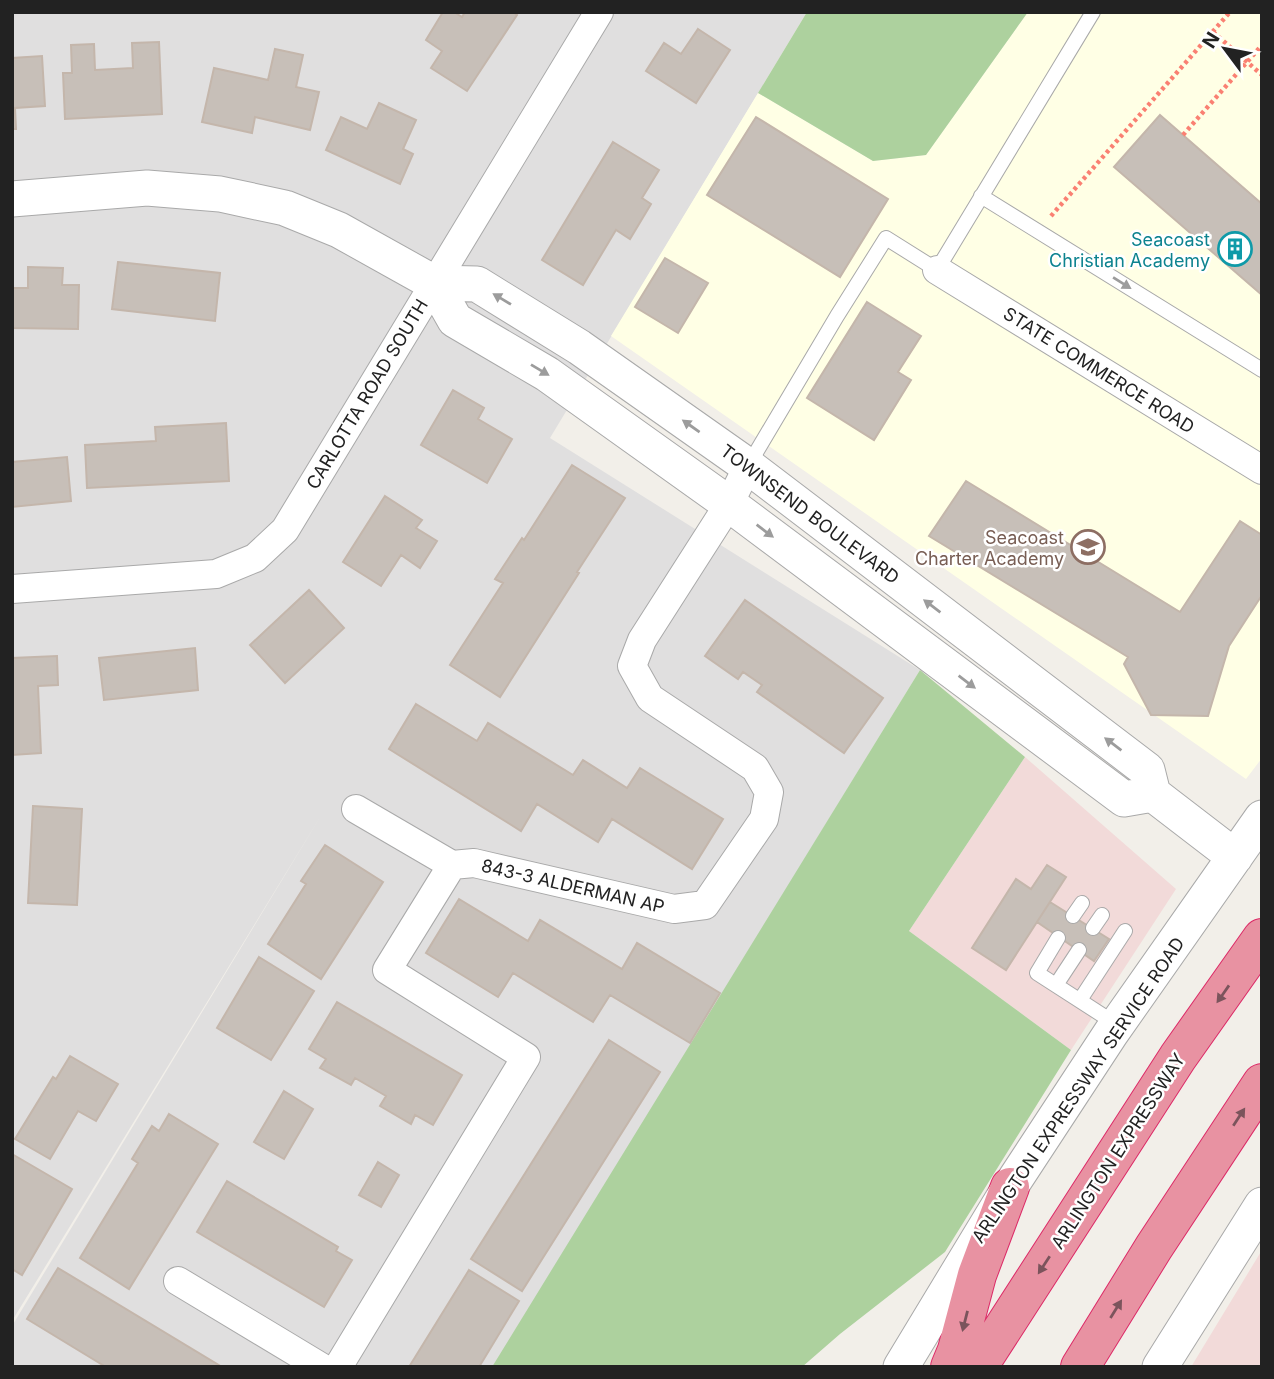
<svg xmlns="http://www.w3.org/2000/svg" width="1274" height="1379" font-family="Inter,sans-serif">
<style>
.residential{fill:#e0dfdf}
.commercial{fill:#f2dad9}
.education{fill:#ffffe5}
.forest{fill:#add19e}
.building{fill:#c7bfb8;stroke:#c4b6ab;stroke-width:2}
.lines{fill:none;stroke-linecap:round;stroke-linejoin:round}
.service-casing{stroke:#a9a9a9;stroke-width:16}
.minor-casing{stroke:#a9a9a9;stroke-width:30}
.tertiary-casing{stroke:#a9a9a9;stroke-width:37}
.motorway-casing{stroke:#dc2a67;stroke-width:40}
.path{stroke:#fa8072;stroke-width:4.5;stroke-dasharray:3.5 3.5;stroke-linecap:butt}
.service{stroke:#fff;stroke-width:14}
.minor{stroke:#fff;stroke-width:28}
.tertiary{stroke:#fff;stroke-width:35}
.motorway{stroke:#e892a2;stroke-width:38}
.oneway{fill:#9c9c9c}
.oneway2{fill:#7b545c}
.labels{text-anchor:middle;dominant-baseline:central;stroke-width:5;stroke-linejoin:round;paint-order:stroke}
.culture-label{font-size:18px;fill:#0d838f;stroke:#fff;text-anchor:end}
.street-label{font-size:18px;fill:#222;stroke:#fff}
.education-label{font-size:18px;fill:#785e54;stroke:#fff;text-anchor:end}
</style>
<rect width="100%" height="100%" fill="#f2efe9"/>
<path class="residential" d="M12 12H807L550 438 920 670 494 1367H12V1326L322 814 12 1321Z"/>
<path class="commercial" d="M1025 757 1176 889 1071 1050 909 931Z
M1262 1250V1367H1191Z"/>
<path class="education" d="M1028 12H1262V758L1246 779 611 336 758 93 873 161 926 155Z"/>
<path class="forest" d="M807 12H1028L926 155 873 161 758 93Z
M920 670 1025 757 909 931 1071 1050 945 1252 840 1334 802 1367H492Z"/>
<path class="building" d="M443 12H454L462 17 465 12H513L517 15 467 91 431 68 442 51 426 40Z
M698 29 730 50 696 103 646 71 664 43 681 54Z
M159 42 162 114 65 119 63 73H72L71 45 94 44 95 70 133 68 132 43Z
M275 49 303 55 296 87 319 92 310 130 255 117 252 133 202 122 214 68 268 80Z
M42 56 45 106 15 108 16 129H12V58Z
M379 103 416 120 403 149 413 154 400 184 326 150 341 117 367 129Z
M1160 115 1262 204V295L1114 167Z
M756 117 888 199 840 277 707 195Z
M613 142 659 170 642 198 651 204 630 239 616 230 583 285 542 260Z
M665 258 708 283 678 333 635 307Z
M118 262 220 273 215 321 112 309Z
M28 267 63 268 62 285H79L78 329 12 328V288H28Z
M867 302 921 336 898 372 911 380 874 440 807 398Z
M453 390 484 408 478 419 512 439 487 483 421 445Z
M226 423 229 481 87 488 85 445 156 441 155 427Z
M67 457 71 501 12 507V462Z
M572 465 625 498 577 572 579 573 500 697 450 665 503 583 495 579 522 538 524 540Z
M966 481 1180 612 1240 521 1262 535V595L1229 646 1208 716 1151 715 1124 664 1128 657 929 536Z
M385 496 422 520 416 528 437 541 420 568 401 555 381 586 343 562Z
M309 590 344 628 285 683 250 645Z
M745 600 883 698 844 753 757 692 762 685 743 672 738 679 705 656Z
M195 648 198 690 104 700 99 658Z
M57 656 58 685 38 686 41 753 12 755V658Z
M416 704 477 741 488 723 573 775 583 760 627 788 640 768 723 819 692 869 612 819 598 842 537 804 521 831 389 749Z
M33 806 82 809 77 905 28 903Z
M325 845 383 882 321 979 268 944 306 884 301 881Z
M1047 865 1066 877 1006 970 972 948 1016 879 1031 889Z
M459 899 528 941 540 920 622 969 637 943 720 993 690 1043 610 995 593 1022 513 973 498 997 426 953Z
M1050 902 1109 939 1094 961 1037 922Z
M259 957 314 991 271 1060 217 1028Z
M337 1002 462 1075 433 1125 415 1115 411 1124 380 1106 386 1096 355 1078 351 1085 320 1068 326 1059 309 1049Z
M609 1040 660 1072 522 1291 471 1259Z
M70 1056 118 1084 96 1121 78 1111 50 1159 15 1139 53 1077 56 1079Z
M284 1091 313 1109 284 1159 254 1142Z
M169 1114 218 1144 129 1289 80 1258 138 1163 132 1159 152 1126 159 1131Z
M12 1154 72 1189 22 1275 12 1269Z
M378 1162 399 1175 381 1207 359 1195Z
M227 1181 338 1247 336 1251 352 1260 324 1307 197 1232Z
M58 1268 222 1367H106L27 1319Z
M469 1270 519 1301 479 1367H409Z"/>
<g class="lines">
<g class="service-casing">
<path id="service" d="M981 196 1262 370
M748 466 837 316 886 238 937 270 1093 12
M1073 916 1082 903
M1093 928 1102 915
M1058 938 1037 973 1116 1024
M1056 985 1079 950
M1080 1000 1125 931"/>
</g>
<g class="minor-casing">
<path id="minor" d="M937 270 1262 470
M12 589 216 574 255 558 285 530 599 12
M356 809 452 865
M178 1281 321 1367
M338 1367 526 1057 387 970 452 865 474 863 674 909 705 905 764 819 769 792 755 768 650 698 632 666 642 640 729 504 748 466"/>
</g>
<g class="tertiary-casing">
<path id="tertiary" d="M12 199 147 188 220 194 285 208 339 230 434 283 477 284 579 347 748 466 1147 770 1153 794 1235 857
M434 283 455 320 547 374 729 504 1124 799 1153 794
M901 1367 1010 1187 1111 1033 1262 818
M1160 1367 1262 1205"/>
</g>
<g class="motorway-casing">
<path id="motorway" d="M950 1367 957 1350 977 1275 1010 1187
M978 1367 1178 1057 1262 938
M1080 1367 1154 1247 1262 1083"/>
</g>
<path class="path" d="M1213 32 1262 75
M1183 135 1262 45
M1051 216 1230 12"/>
<use href="#service" class="service"/>
<use href="#minor" class="minor"/>
<use href="#tertiary" class="tertiary"/>
<use href="#motorway" class="motorway"/>
</g>
<defs><path id="oneway-solid" d="M-6-.8H1V-3.2L6.5 0L1 3.2V.8H-6Z" transform="scale(1.75)"/></defs>
<g class="oneway">
<use href="#oneway-solid" transform="translate(1122 283) rotate(32)"/>
<use href="#oneway-solid" transform="translate(502 299) rotate(-149)"/>
<use href="#oneway-solid" transform="translate(540 370) rotate(31)"/>
<use href="#oneway-solid" transform="translate(691 426) rotate(-145)"/>
<use href="#oneway-solid" transform="translate(765 531) rotate(37)"/>
<use href="#oneway-solid" transform="translate(932 606) rotate(-143)"/>
<use href="#oneway-solid" transform="translate(967 682) rotate(37)"/>
<use href="#oneway-solid" transform="translate(1113 744) rotate(-143)"/>
</g>
<g class="oneway2">
<use href="#oneway-solid" transform="translate(1223 994) rotate(125)"/>
<use href="#oneway-solid" transform="translate(1239 1117) rotate(-57)"/>
<use href="#oneway-solid" transform="translate(1044 1265) rotate(123)"/>
<use href="#oneway-solid" transform="translate(1116 1309) rotate(-58)"/>
<use href="#oneway-solid" transform="translate(965 1321) rotate(104)"/>
</g>
<defs>
<g id="building-ring" transform="scale(1.75)"><circle r="9.5" fill="#fff" stroke="#0f9aa8" stroke-width="1.5"/><path d="M-4-6H4V6H1V3H-1V6H-4ZM-2.5-4.3h1.7v1.8h-1.7ZM.8-4.3h1.7v1.8H.8ZM-2.5-1h1.7V.8h-1.7ZM.8-1h1.7V.8H.8Z" fill="#0f9aa8"/></g>
<g id="school-ring" transform="scale(1.75)"><circle r="9.5" fill="#fff" stroke="#8d6e63" stroke-width="1.5"/><path d="M0-5L7-2L0 1L-7-2ZM-4 1L0 2.5L4 1V4Q0 6-4 4Z" fill="#8d6e63"/></g>
</defs>
<g fill-rule="evenodd">
<use href="#building-ring" x="1235" y="249"/>
<use href="#school-ring" x="1088" y="547"/>
</g>
<g class="labels">
<g class="culture-label">
<text x="1210" y="239">Seacoast<tspan x="1210" dy="21">Christian Academy</tspan></text>
</g>
<g class="street-label">
<text transform="translate(1099 370) rotate(32)">STATE COMMERCE ROAD</text>
<text transform="translate(367 394) rotate(-59)">CARLOTTA ROAD SOUTH</text>
<text transform="translate(810 514) rotate(37)">TOWNSEND BOULEVARD</text>
<text transform="translate(573 886) rotate(13)">843-3 ALDERMAN AP</text>
<text transform="translate(1078 1090) rotate(-56)">ARLINGTON EXPRESSWAY SERVICE ROAD</text>
<text transform="translate(1118 1151) rotate(-57)">ARLINGTON EXPRESSWAY</text>
</g>
<g class="education-label">
<text x="1064" y="537">Seacoast<tspan x="1064" dy="21">Charter Academy</tspan></text>
</g>
</g>
<rect width="1274" height="1379" fill="none" stroke="#222222" stroke-width="28"/>
<g transform="translate(1225 49) rotate(302)" stroke="#ffffff" stroke-width="5" paint-order="stroke">
<path d="M0-5L12 26L0 18L-12 26Z" fill="#222222"/>
<text y="-10" font-size="19" font-weight="bold" text-anchor="middle" fill="#222222">N</text>
</g>
</svg>
